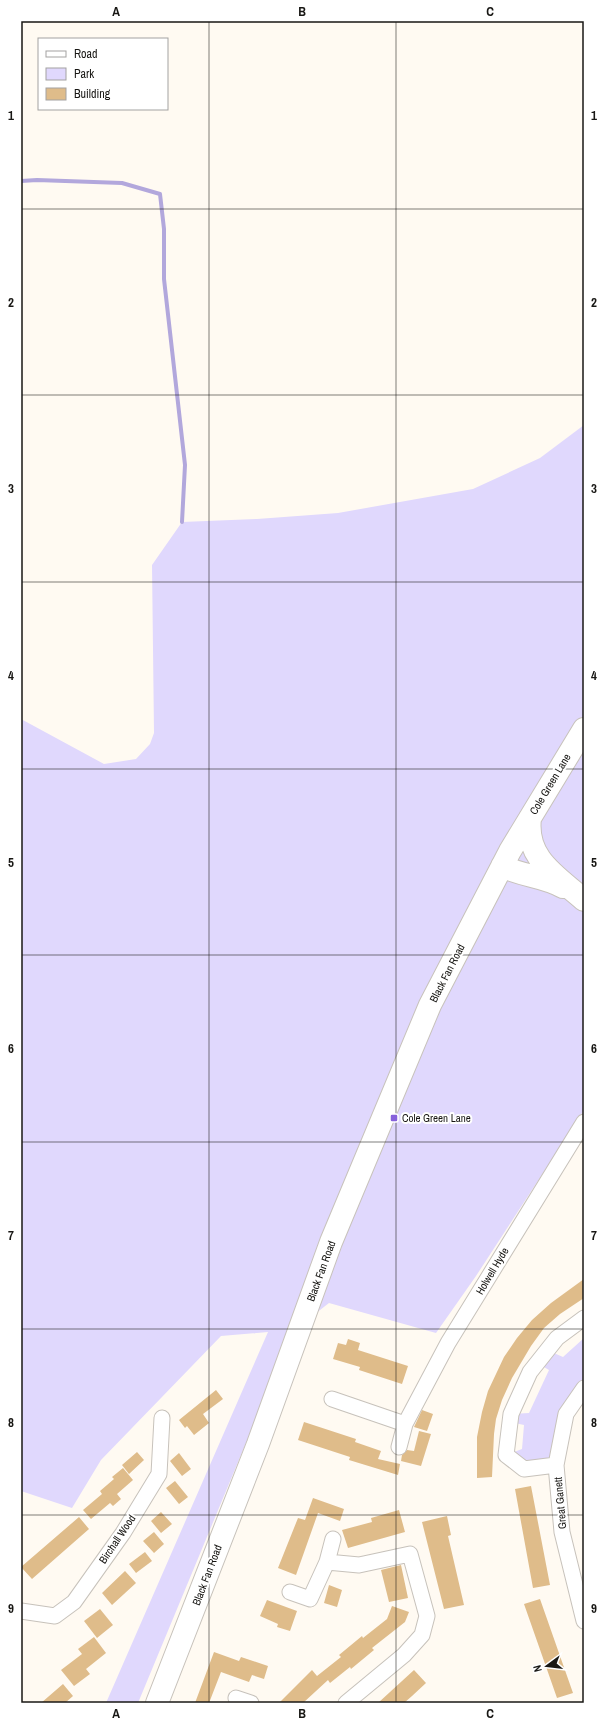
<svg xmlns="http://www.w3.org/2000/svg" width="605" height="1724" font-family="'Archivo Narrow',sans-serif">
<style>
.green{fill:#e0d8fd}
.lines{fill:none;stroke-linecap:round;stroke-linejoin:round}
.stream{stroke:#b2a7dc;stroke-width:4}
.building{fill:#dfbc8a}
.street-casing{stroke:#c7c2bb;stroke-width:17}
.secondary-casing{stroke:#c7c2bb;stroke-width:24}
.street{stroke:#fff;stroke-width:15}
.secondary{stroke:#fff;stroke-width:22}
.grid{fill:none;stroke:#181714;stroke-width:1;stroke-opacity:0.55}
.poi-dot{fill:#8660db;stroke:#fff;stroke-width:1.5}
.labels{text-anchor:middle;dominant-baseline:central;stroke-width:4;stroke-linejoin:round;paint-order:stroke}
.street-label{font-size:11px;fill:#181714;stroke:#fff}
.poi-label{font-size:11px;fill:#181714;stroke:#fff;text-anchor:start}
.neatline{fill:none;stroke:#181714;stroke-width:1.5}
.grid-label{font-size:13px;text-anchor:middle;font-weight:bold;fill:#181714}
</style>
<rect width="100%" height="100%" fill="#fffaf2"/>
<path class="green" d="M584 425V1110L476 1276 436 1333 329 1303 292 1332 138 1703H106L268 1332 221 1336 101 1460 72 1508 21 1491V719L104 764 136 759 150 744 154 733 152 565 182 522 257 519 338 513 473 489 540 458Z
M584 1338V1388L566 1414 556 1465 524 1469 506 1455 522 1449 524 1425 510 1422 511 1414 529 1413 549 1370 537 1363 547 1350 563 1357Z"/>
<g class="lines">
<path class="stream" d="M21 181 37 180 122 183 160 194 164 229V279L185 465 182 522"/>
</g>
<path class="building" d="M584 1279V1298L560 1314 544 1328 531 1346 512 1378 502 1400 496 1419 494 1434 492 1477 477 1478V1437L482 1412 488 1391 504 1357 517 1338 532 1320 551 1303Z
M348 1339 360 1343 358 1350 408 1366 402 1384 359 1370 360 1367 333 1359 338 1343 346 1345Z
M216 1390 223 1399 203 1414 209 1423 194 1435 187 1426 185 1428 179 1420Z
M422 1410 433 1414 427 1431 414 1427Z
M304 1422 356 1439 355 1442 381 1451 378 1459 400 1464 398 1475 349 1460 350 1457 298 1440Z
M419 1431 431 1434 421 1466 401 1461 402 1455 407 1450 414 1451Z
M137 1452 144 1460 129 1474 122 1465Z
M179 1453 191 1469 182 1476 170 1461Z
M123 1468 133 1480 117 1494 121 1499 113 1506 110 1503 91 1519 83 1510 102 1494 100 1491 114 1479 112 1477Z
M175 1481 188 1497 179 1504 166 1488Z
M531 1486 550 1585 533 1588 515 1489Z
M313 1498 344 1509 340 1521 318 1513 296 1575 278 1568 298 1518 305 1520Z
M399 1510 405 1532 348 1548 342 1530 372 1522 371 1518Z
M161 1512 172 1524 161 1533 151 1521Z
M447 1516 451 1535 448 1536 464 1605 444 1609 422 1522Z
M79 1517 89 1529 32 1579 21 1567Z
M154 1532 164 1544 154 1553 143 1541Z
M145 1552 152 1561 136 1573 129 1564Z
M401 1565 408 1598 389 1602 381 1570Z
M125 1571 136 1583 112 1605 102 1593Z
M329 1585 342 1590 337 1607 324 1603Z
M540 1599 573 1693 557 1698 524 1604Z
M267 1600 297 1611 290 1631 277 1627 278 1624 260 1616Z
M392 1606 409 1612 405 1622 372 1648 374 1650 351 1669 350 1667 330 1683 328 1680 303 1703H279L312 1670 317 1676 341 1657 339 1655 362 1636 363 1638 387 1619Z
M100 1609 113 1625 97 1638 84 1621Z
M94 1637 106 1653 86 1669 90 1674 74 1686 61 1670 82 1654 78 1649Z
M214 1652 239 1661 241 1657 268 1666 264 1679 252 1675 249 1682 221 1672 209 1703H195Z
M414 1670 426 1683 412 1696 404 1703H378Z
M63 1684 73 1696 65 1703H41Z"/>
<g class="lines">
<g class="street-casing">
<path id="street" d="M584 1388 566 1414 556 1465 562 1532 584 1621
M332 1399 405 1424
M399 1447 405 1424 448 1343 584 1122
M556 1465 524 1469 506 1455 511 1414 530 1372 557 1338 584 1318
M327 1562 359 1565 410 1554 427 1616 422 1635 404 1655 346 1703
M290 1592 310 1599 327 1562 333 1539
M21 1611 55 1616 74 1602 123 1533 159 1474 162 1418
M236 1698 251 1703"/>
</g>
<g class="secondary-casing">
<path id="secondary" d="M530 818C525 859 557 876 584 900
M502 866C521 876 544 876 563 887
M157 1703 258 1444 331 1242 430 1005 510 851 584 729"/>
</g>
<use href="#street" class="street"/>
<use href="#secondary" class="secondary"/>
</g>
<path class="grid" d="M209 21V1703M396 21V1703M21 209H584M21 395H584M21 582H584M21 769H584M21 955H584M21 1142H584M21 1329H584M21 1515H584"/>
<rect class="poi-dot" x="390" y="1114" width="8" height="8" rx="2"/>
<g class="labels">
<g class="street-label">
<text transform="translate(550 784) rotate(-59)">Cole Green Lane</text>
<text transform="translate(447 973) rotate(-63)">Black Fan Road</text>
<text transform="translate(321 1271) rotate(-70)">Black Fan Road</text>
<text transform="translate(492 1271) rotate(-59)">Holwell Hyde</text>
<text transform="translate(560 1503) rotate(-95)">Great Ganett</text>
<text transform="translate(117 1539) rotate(-56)">Birchall Wood</text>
<text transform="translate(207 1575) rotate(-69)">Black Fan Road</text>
</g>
<g class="poi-label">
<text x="402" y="1118">Cole Green Lane</text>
</g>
</g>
<rect width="605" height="1724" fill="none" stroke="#ffffff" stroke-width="44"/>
<rect x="38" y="38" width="130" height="72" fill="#ffffff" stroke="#a3a2a1"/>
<rect x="46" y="51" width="20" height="6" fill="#ffffff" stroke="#a3a2a1"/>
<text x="74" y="58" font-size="12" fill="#181714">Road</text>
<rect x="46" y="68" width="20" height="12" fill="#e0d8fd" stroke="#a3a2a1"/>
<text x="74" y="78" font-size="12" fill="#181714">Park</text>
<rect x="46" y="88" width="20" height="12" fill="#dfbc8a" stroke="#a3a2a1"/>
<text x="74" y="98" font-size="12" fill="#181714">Building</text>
<g transform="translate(547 1666) rotate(255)" stroke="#ffffff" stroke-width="3" paint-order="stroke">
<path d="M0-3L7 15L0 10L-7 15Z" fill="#181714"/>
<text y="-6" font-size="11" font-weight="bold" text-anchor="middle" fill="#181714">N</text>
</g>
<rect x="22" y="22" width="561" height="1680" class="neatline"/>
<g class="grid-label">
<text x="116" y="16">A</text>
<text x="302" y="16">B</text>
<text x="490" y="16">C</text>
<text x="11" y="120">1</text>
<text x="594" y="120">1</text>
<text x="11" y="307">2</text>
<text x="594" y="307">2</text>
<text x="11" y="493">3</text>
<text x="594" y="493">3</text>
<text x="11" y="680">4</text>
<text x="594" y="680">4</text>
<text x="11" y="867">5</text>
<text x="594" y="867">5</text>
<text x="11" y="1053">6</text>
<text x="594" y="1053">6</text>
<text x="11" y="1240">7</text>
<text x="594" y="1240">7</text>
<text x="11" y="1427">8</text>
<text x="594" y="1427">8</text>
<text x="11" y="1613">9</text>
<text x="594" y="1613">9</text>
<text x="116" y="1718">A</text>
<text x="302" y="1718">B</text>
<text x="490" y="1718">C</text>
</g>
</svg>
